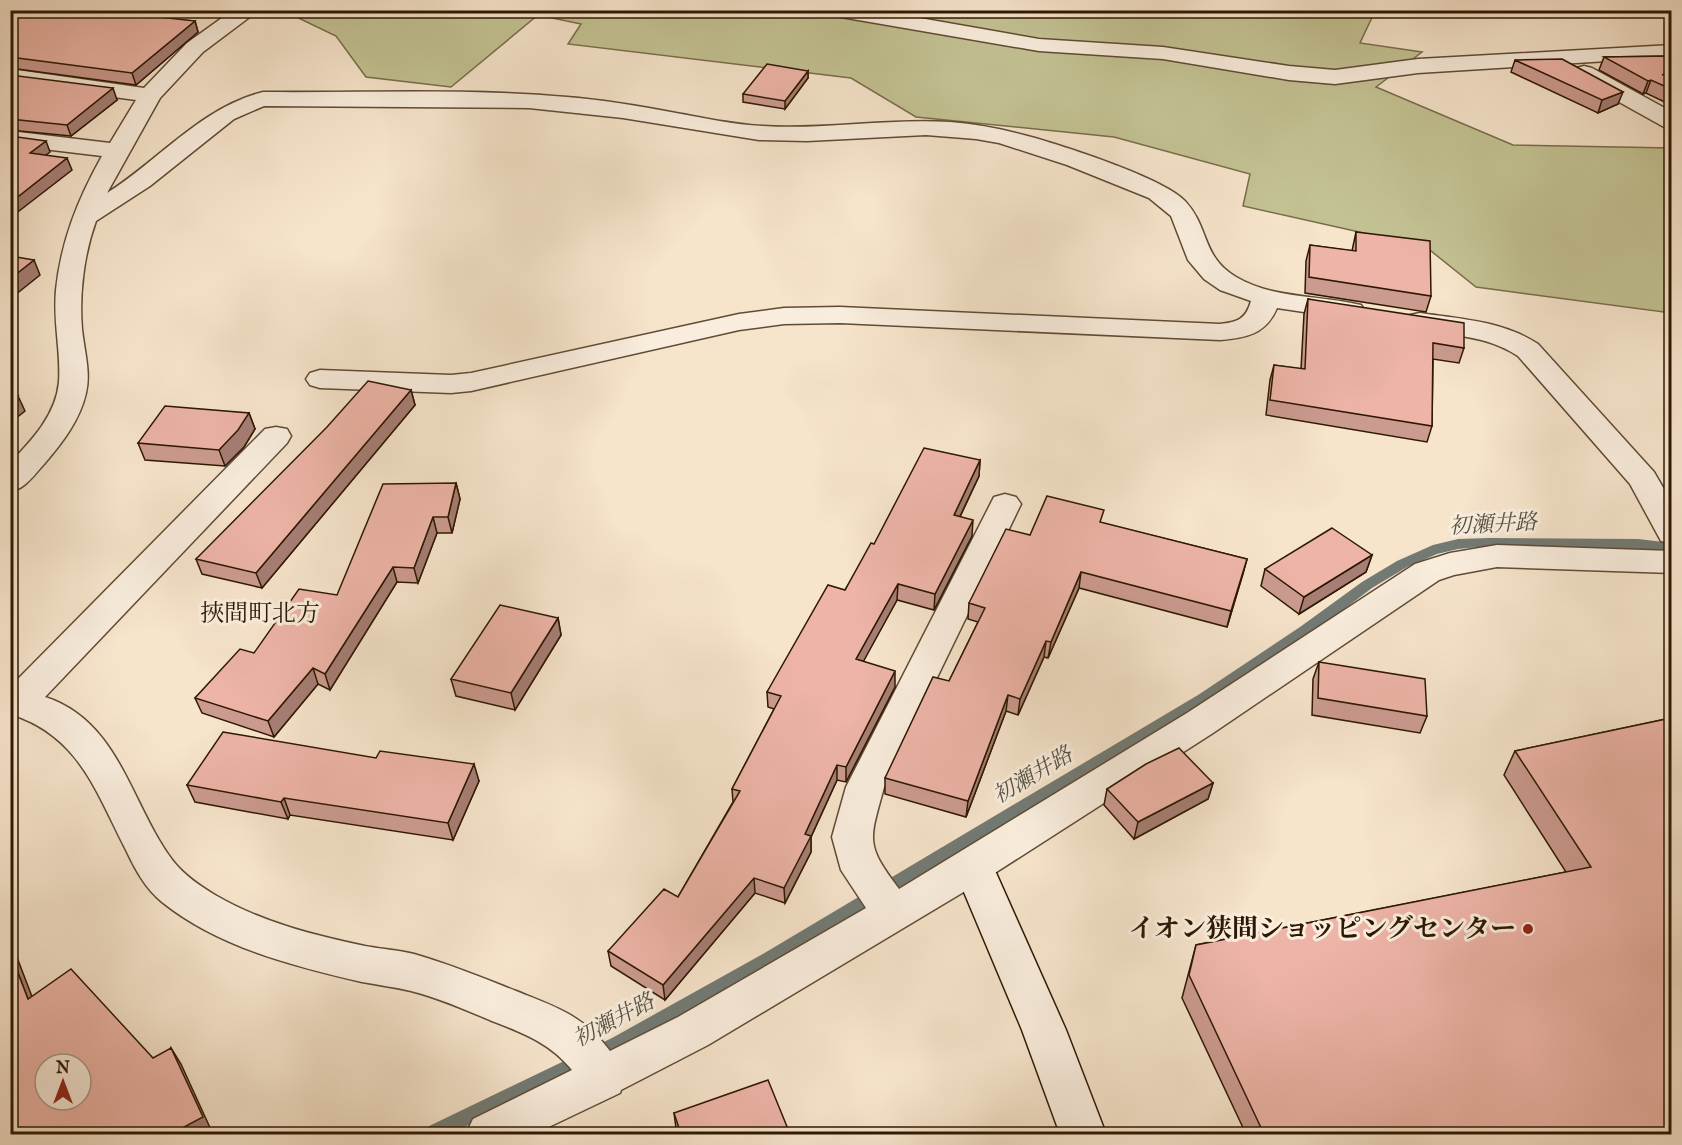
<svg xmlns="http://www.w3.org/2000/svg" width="1682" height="1145" font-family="'IM FELL English','Noto Serif JP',serif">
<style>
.green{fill:#c3c293;stroke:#786d4a;stroke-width:1.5}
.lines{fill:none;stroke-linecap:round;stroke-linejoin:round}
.stream{fill:#727a74;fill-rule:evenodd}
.street-casing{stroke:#604b34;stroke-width:3}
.secondary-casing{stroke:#2e1802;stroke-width:3}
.street{fill:#f9eddd;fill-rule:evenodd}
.secondary{fill:#f9eddd;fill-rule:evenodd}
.wall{fill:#cc9b90;stroke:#2e1802;stroke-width:1.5}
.shaded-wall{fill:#a67e75;stroke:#2e1802;stroke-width:1.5}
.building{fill:#edb4a7;stroke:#2e1802;stroke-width:1.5;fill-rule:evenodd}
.poi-dot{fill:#8f2418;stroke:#f9eddd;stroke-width:2}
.labels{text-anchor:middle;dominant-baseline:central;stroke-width:6;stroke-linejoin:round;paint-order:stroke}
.water-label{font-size:22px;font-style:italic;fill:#565144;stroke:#f9eddd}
.quarter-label{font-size:24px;fill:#2e1802;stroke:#f9eddd}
.near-poi-label{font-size:26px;font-weight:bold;fill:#2e1802;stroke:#f9eddd;text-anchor:end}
</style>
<rect width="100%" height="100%" fill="#f6e4cb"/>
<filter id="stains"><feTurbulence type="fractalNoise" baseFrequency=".00333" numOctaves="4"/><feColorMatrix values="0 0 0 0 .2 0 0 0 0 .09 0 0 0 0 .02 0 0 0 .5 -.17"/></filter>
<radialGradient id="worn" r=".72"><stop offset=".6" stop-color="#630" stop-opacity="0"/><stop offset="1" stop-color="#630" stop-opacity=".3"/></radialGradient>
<path class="green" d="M284 11H1375L1360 43 1422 52 1376 87 1513 145 1671 148V313L1476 287 1426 247 1243 206 1250 174 1114 137 916 117 851 78 568 44 581 24 538 15 451 87 366 77 336 36Z"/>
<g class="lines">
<path class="stream" d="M1489 538 1638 539 1672 543V552L1638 549 1489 546 1458 549 1437 554 1407 567 1372 588 1310 635 1208 703 773 965 624 1050 450 1134H423L425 1128 612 1038 761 955 1198 695 1300 627 1362 582 1397 561 1433 545 1458 539Z"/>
<g class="street-casing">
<path id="street" d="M233 10H259L203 52 160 98 107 193C159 160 202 107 263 92 364 93 466 88 567 97 603 100 640 106 676 113 705 118 734 125 763 126 825 130 887 118 950 122 979 124 1007 130 1035 138 1069 148 1163 178 1185 201 1210 228 1201 256 1236 277 1273 299 1320 295 1361 305L1365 311 1361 317 1351 319 1277 308C1266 334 1246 338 1220 340L840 323 784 324 739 330 471 391 451 393 320 388 310 385 306 379 310 373 320 370 451 375 471 373 739 314 784 308 840 307 1220 324C1238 322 1246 319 1251 301L1220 290 1204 279 1188 260 1171 216 1149 198 1067 165 999 143 976 139 926 135 807 141 759 140 623 118 529 108 264 106 234 119 150 186 96 221C84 254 79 294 82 329 84 350 91 372 86 393 80 420 62 443 45 463 34 475 26 488 10 492V463C32 440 56 415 59 382 61 351 53 322 56 290 61 241 78 199 102 156L10 145V131L110 143 136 100 10 83V69L144 88 187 43Z
M825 10H874L1039 39 1163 47 1289 66 1335 70 1418 59 1672 45V57L1418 73 1335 84 1289 80 1163 59 1039 51 835 16 828 14Z
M1584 66 1592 68 1672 112V129L1664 127 1576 78 1573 73 1576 68Z
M1420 313C1461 319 1503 321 1538 344L1654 472 1672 503V544L1661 541 1630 484 1518 356C1485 334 1448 336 1410 327L1406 321 1410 315Z
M276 427 287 429 291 436 287 443 45 697C120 721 131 806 173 861 184 875 200 886 215 895 261 922 313 935 365 946 381 949 398 950 414 954 449 964 483 978 516 991 556 1007 583 1015 610 1051L678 1017 866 908 841 870 832 837 846 787 994 497 1005 494 1016 497 1021 504 884 787C870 840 864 843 899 889L1187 713 1415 564 1450 553 1497 545 1672 551V573L1497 567 1454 575 1439 580 1213 733 987 878 708 1045 621 1090 620 1093 534 1134H466L473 1119 572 1070C550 1043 523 1033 492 1021 466 1010 439 998 411 991 395 987 378 985 362 982 293 966 218 947 162 902 145 888 135 869 126 850 96 792 79 735 10 714V687L265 429Z"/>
</g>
<g class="secondary-casing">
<path id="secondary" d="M973 850 987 854 993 866 1066 1030 1106 1134H1060L1022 1030 953 866 959 854Z"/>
</g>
<use href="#street" class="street"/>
<use href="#secondary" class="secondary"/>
</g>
<path class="wall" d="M10 10 195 21 198 32 136 85 10 68Z
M1671 56V105L1646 93 1643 94 1599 70 1604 57Z
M1515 60 1618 104 1598 113 1511 72Z
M808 71V78L785 109 743 102V94Z
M10 75 117 100 71 136 10 130Z
M1356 232 1431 296 1426 312 1305 293 1306 261 1310 245 1352 251Z
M1308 299 1464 348 1459 363 1433 359 1432 426 1427 442 1266 415 1270 380 1274 365 1301 369 1304 314Z
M411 390 415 405 262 588 202 574 196 559Z
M249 413 255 429 244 447 225 466 145 460 138 443Z
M980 460 979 476 960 517 972 536 934 610 897 600 863 661 895 687 846 782 837 780 811 837V852L785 903 755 893 665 1000 611 966 608 951 678 897 733 802 732 789 774 709 768 707 767 692 845 590 874 544Z
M456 483 460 499 452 533H437L418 583 397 582 330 690 318 684 274 737 202 713 195 698 254 653 337 595Z
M1102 523 1247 559 1227 627 1079 588 1048 658 1044 657 1018 715 1006 711 966 817 885 794V778L949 681 978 622 968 619 969 603Z
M1372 555 1366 572 1299 614 1261 586 1265 569Z
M558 618 561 635 515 710 456 696 451 679Z
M1319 662 1427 716 1420 733 1312 715 1313 679Z
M1671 718V1134H1246L1182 998 1196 945 1566 872 1504 775 1515 751Z
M479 781 453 840 290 815 288 819 195 802 187 785Z
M1213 783 1208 799 1134 839 1104 805 1107 789Z
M674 1113 790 1134H679L676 1128Z"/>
<path class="shaded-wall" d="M195 21 198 32 136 85 132 73Z
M808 71V78L785 109V101Z
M1651 80 1646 93 1643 94 1648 81Z
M113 88 117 100 71 136 67 125Z
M1623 92 1618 104 1598 113 1602 100Z
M46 141 50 152 34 164 30 153Z
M67 158 72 170 10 218V203Z
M34 260 40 275 10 299V279Z
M411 390 415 405 262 588 256 573Z
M18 396 25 411 10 423V402Z
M249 413 255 429 244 447 225 466 219 450Z
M980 460 979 476 953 531 954 515Z
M456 483 460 499 452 533 448 517Z
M433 517 437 533 418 583 414 568Z
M973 520 972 536 934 610 935 594Z
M1372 555 1366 572 1299 614 1304 597Z
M1247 559 1243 574 1227 627 1231 611Z
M393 567 397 582 330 690 325 674Z
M1081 572 1079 588 1048 658 1051 642Z
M898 584 897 600 856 675V659Z
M558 618 561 635 515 710 511 693Z
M1046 641 1044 657 1018 715 1020 699Z
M313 668 318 684 274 737 268 721Z
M895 671V687L846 782V767Z
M1008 695 1006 711 966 817 968 801Z
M474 764 479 781 453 840 448 823Z
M837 765V780L811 837V852L785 903 784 888 805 834Z
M1213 783 1208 799 1134 839 1138 822Z
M284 798 290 815 288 819 281 802Z
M754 878 755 893 665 1000 663 985Z
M10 939 39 1015 28 999 10 952Z
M171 1048 181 1064 212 1132 207 1134H171Z"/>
<path class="building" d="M10 10H96L195 21 132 73 10 57Z
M1671 56V71L1662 75 1671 72V89L1651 80 1648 81 1604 57Z
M1562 59 1623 92 1602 100 1515 60Z
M767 64 808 71 785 101 743 94Z
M10 75 113 88 67 125 10 119Z
M10 136 46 141 30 153 67 158 10 203Z
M1356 232 1430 241 1431 296 1309 277 1310 245 1356 251Z
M10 256 34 260 10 279Z
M1308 299 1464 323V348L1433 343 1432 426 1270 400 1274 365 1305 369Z
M368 381 411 390 256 573 196 559 327 427Z
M10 395 18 396 10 402Z
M165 406 249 413 238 430 219 450 138 443Z
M924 448 980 460 954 515 973 520 935 594 898 584 856 659 895 671 846 767 837 765 805 834 811 836 784 888 754 878 663 985 608 951 664 889 678 897 740 791 732 789 781 696 767 692 828 585 845 590 871 543 874 544Z
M456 483 448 517H433L414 568 393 567 325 674 313 668 268 721 195 698 240 649 254 653 299 589 337 595 383 484Z
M1047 496 1104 510 1100 522 1247 559 1231 611 1081 572 1051 642 1046 641 1020 699 1008 695 968 801 885 778 933 677 949 681 985 608 969 603 1006 529 1030 535Z
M1332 528 1372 555 1304 597 1265 569Z
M500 605 558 618 511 693 451 679Z
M1319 662 1425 679 1427 716 1318 698Z
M1671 718V1134H1264L1189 975 1196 945 1591 867 1515 751Z
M223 732 376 758 380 751 474 764 448 823 284 798 281 802 187 785Z
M1179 748 1213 783 1138 822 1107 789 1146 764Z
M10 952 28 999 71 969 153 1058 171 1048 203 1117 171 1134H10ZM45 1064H81V1100H45Z
M768 1080 790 1134H681L674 1113Z"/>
<circle class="poi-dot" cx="1528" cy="929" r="6"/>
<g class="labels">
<g class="water-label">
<text transform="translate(1493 525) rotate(-3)">初瀬井路</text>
<text transform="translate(1033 776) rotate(-31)">初瀬井路</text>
<text transform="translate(614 1021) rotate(-28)">初瀬井路</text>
</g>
<g class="quarter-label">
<text x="260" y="614">挾間町北方</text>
</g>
<g class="near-poi-label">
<text x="1516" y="929">イオン狭間ショッピングセンター</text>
</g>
</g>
<rect width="1682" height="1145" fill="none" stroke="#f6e4cb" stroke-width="36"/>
<rect x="12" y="12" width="1658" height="1121" fill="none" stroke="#2e1802" stroke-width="3"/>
<rect x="18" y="18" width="1646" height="1109" fill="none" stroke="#2e1802" stroke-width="1.5"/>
<g transform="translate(63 1082)"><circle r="28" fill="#f9eddd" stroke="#a89885" stroke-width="1.5"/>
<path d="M0-4.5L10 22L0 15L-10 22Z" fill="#8f2418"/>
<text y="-9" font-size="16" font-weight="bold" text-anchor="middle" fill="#2e1802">N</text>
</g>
<rect width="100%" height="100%" filter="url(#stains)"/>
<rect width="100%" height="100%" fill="url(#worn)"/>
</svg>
